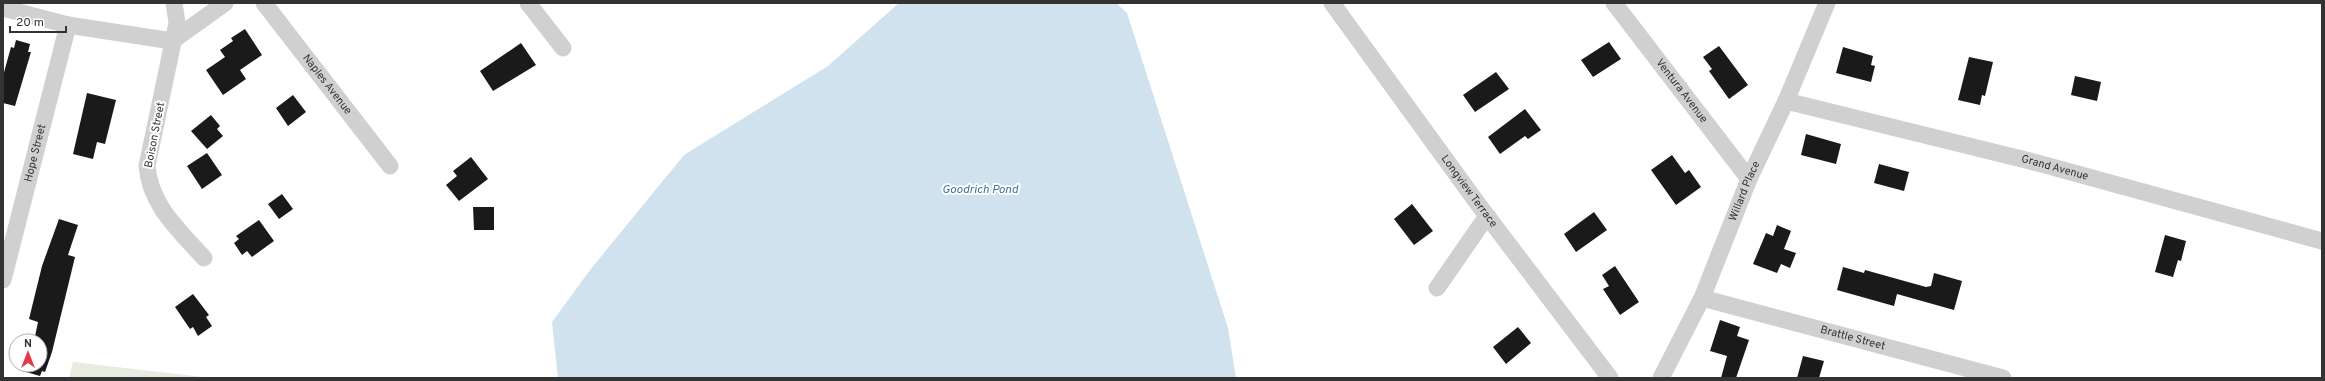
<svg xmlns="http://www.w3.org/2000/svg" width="2325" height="381" font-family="Overpass,sans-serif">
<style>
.green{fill:#e6ecdf}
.water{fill:#cfe2ee}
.building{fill:#1a1a1a}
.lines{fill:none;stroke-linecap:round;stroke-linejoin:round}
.minor{stroke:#d0d0d0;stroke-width:17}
.labels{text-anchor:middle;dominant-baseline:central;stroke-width:4;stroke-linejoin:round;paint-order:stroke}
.street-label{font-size:11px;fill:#333;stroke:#fff}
.water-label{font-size:12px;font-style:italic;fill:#3f7597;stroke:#fff}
</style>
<rect width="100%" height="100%" fill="#fff"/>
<path class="green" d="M73 362 212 378H69Z"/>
<path class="water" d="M899 3H1116L1127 13 1228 328 1236 378H558L552 322 590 270 684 155 828 66Z"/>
<path class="building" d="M245 29 262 55 240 70 246 79 223 95 206 70 225 57 220 50 233 41 231 38Z
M16 40 30 44 28 52H31L15 106 3 103V76L11 47 14 48Z
M1609 42 1621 59 1593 77 1581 60Z
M521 43 536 65 493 91 480 71Z
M1719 46 1748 85 1729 99 1709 71 1712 69 1703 57Z
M1843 47 1873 56 1871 65 1875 66 1871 82 1836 73Z
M1969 57 1993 62 1985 96 1982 95 1980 105 1958 100Z
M1496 72 1509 89 1475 112 1463 95Z
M2075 76 2101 82 2097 101 2071 95Z
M87 93 116 100 105 144 97 142 93 159 73 154Z
M293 95 306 112 288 126 276 108Z
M1525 109 1541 130 1528 139 1525 136 1500 154 1488 137Z
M211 115 220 126 217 129 223 136 207 149 191 131Z
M1806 134 1841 144 1836 164 1801 155Z
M207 153 222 175 202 189 187 166Z
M1672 155 1685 173 1689 170 1701 187 1676 205 1651 170Z
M471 157 488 179 459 201 446 185 457 176 453 171Z
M1879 164 1909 172 1904 191 1874 183Z
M282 194 293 209 279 219 268 204Z
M1412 204 1433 231 1414 245 1394 219Z
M473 207H494V230H474Z
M1594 212 1607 230 1576 252 1564 234Z
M59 219 78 225 68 255 75 257 52 352 45 372 42 371 40 376 26 372 28 365H40V341H34L38 322 29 319 42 266Z
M259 220 274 241 252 257 247 251 242 255 234 243 239 239 236 236Z
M1777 225 1791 231 1784 249 1796 253 1790 268 1781 264 1777 273 1753 264 1766 233 1773 236Z
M2165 235 2186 241 2181 261 2178 260 2173 277 2155 272Z
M1615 266 1639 302 1620 315 1603 289 1609 286 1602 275Z
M1843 267 1864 273 1865 270 1926 287 1931 286 1934 273 1962 281 1954 310 1897 294 1894 306 1837 290Z
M193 294 209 315 206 317 212 326 198 336 193 327 190 329 175 307Z
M1720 320 1740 327 1737 336 1749 340 1736 378H1721L1727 356 1710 351Z
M1518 327 1531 343 1506 364 1493 347Z
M1803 356 1824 361 1819 378H1797Z"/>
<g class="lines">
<g class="minor">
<path d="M174 3 177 23 147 166C150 205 179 230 204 258"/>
<path id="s1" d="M264 3 390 166"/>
<path d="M528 3 563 48"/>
<path id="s2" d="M1332 3 1478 204 1610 378"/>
<path id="s3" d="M1614 3 1749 179"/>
<path d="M3 8 68 25 172 41"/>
<path d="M172 41 225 3"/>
<path id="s4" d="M1786 101 2030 161 2322 241"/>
<path id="s5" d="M3 280 68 25"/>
<path d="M1437 288 1487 216"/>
<path id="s6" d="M1702 298 2003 378"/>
<path id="s7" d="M1661 378 1702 298 1749 179 1786 101 1827 3"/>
</g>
</g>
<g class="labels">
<g class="street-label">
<text stroke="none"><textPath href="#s1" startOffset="103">Naples Avenue</textPath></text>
<text stroke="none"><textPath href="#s3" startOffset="111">Ventura Avenue</textPath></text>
<text transform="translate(155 135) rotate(-79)">Boison Street</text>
<text stroke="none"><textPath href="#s5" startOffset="131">Hope Street</textPath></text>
<text stroke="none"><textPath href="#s4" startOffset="277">Grand Avenue</textPath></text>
<text stroke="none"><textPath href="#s7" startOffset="205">Willard Place</textPath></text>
<text stroke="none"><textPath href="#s2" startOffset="233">Longview Terrace</textPath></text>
<text stroke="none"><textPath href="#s6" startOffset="156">Brattle Street</textPath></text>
</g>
<g class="water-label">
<text x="980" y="190">Goodrich Pond</text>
</g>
</g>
<rect width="2325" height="381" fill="none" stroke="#333333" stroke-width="8"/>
<g transform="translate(28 353)"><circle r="19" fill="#ffffff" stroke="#adadad"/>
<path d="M0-3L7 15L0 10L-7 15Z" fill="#e63946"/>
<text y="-6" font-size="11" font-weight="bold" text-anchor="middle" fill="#333333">N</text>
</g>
<path d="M10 26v6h56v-6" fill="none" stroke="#333333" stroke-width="2"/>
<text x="16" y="26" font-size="12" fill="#333333" stroke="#ffffff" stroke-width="3" paint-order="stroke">20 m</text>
</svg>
